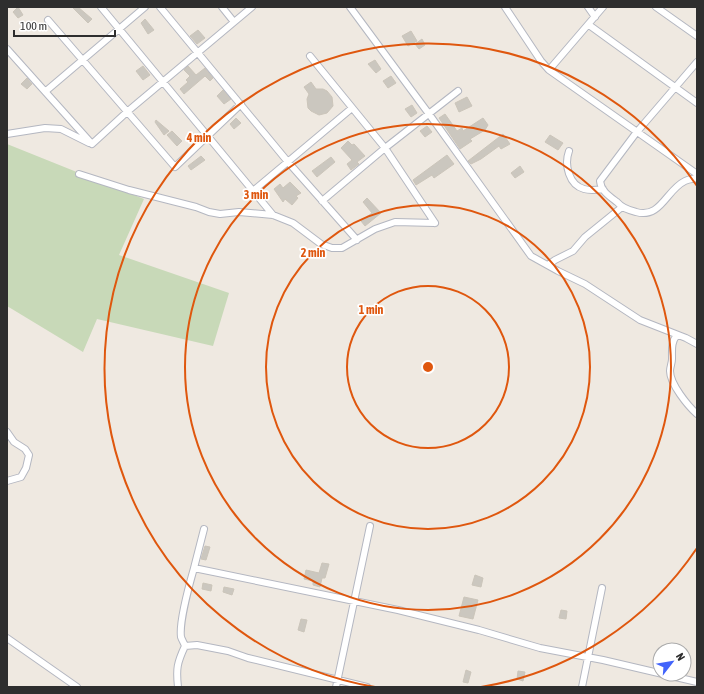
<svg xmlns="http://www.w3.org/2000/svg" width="704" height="694" font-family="'Asap Condensed',sans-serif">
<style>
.cemetery{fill:#c8d9b8}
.building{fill:#cbc7bf;stroke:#cbc5ba}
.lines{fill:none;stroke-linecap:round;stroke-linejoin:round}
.street-casing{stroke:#b4b7c1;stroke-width:8}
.street{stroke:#fff;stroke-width:6}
.ring{fill:none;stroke:#df570e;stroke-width:2}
.centre{fill:#df570e;stroke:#fff;stroke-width:2}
.ring-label{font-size:12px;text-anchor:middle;font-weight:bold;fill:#df570e;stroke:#fff;stroke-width:3.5;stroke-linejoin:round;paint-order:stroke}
</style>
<rect width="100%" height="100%" fill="#efe9e1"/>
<path class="cemetery" d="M7 144 144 199 119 255 229 293 213 346 97 319 83 352 7 306Z"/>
<path class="building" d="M18 7 23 15 18 18 13 12Z
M72 7H78L92 19 88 23Z
M145 19 154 30 148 34 141 23Z
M198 30 205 38 197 44 190 36Z
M411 31 417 41 408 46 402 36Z
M422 39 425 45 419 49 415 44Z
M375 60 381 69 376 73 368 64Z
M143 66 150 75 143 80 136 71Z
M188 66 196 75 205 68 213 78 210 81 205 76 184 94 180 89 188 82 186 80 190 76 184 70Z
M391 76 396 83 388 88 383 81Z
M27 78 32 84 27 89 21 84Z
M311 82 316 89H323L327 91 332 97 333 106 327 113 319 115 311 111 308 108 307 99 309 94 304 87Z
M223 90 231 99 224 104 217 96Z
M467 97 472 106 459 112 455 103Z
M412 105 417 113 411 117 405 109Z
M445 114 457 131 462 128 463 131 483 118 488 125 485 130 470 139 472 141 460 149 439 118Z
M236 118 241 123 234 129 230 124Z
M156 120 169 131 164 135 155 122Z
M427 126 432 132 425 137 420 131Z
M172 131 182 141 177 146 167 135Z
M503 134 510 144 501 149 499 146 481 159 471 164 468 161Z
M550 135 563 143 558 150 545 142Z
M348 141 352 145 354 144 365 156 357 162 359 164 351 170 347 164 352 160 341 148Z
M447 155 454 164 434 178 432 175 416 185 413 180Z
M201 156 205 160 191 170 188 166Z
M331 157 335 162 317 177 312 171Z
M520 166 524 172 515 178 511 173Z
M290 182 301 193 296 196 298 198 292 205 285 199 283 202 274 189 280 184 283 188Z
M367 198 381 213 365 226 361 221 372 213 363 202Z
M205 546 210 547 206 560 201 559Z
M322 563 329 564 325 578H322L320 587 313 585V581L304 579 306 570 319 573Z
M475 575 483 578 481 587 472 585Z
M203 583 212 585 211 591 202 589Z
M224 587 234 589 232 595 223 592Z
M464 597 478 600 473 619 459 616Z
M561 610 567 611 566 619 559 618Z
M301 619 307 620 304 632 298 630Z
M466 670 471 672 468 683 463 682Z
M518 671 525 672 523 681 517 679Z"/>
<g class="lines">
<g class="street-casing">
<path id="street" d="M101 7 273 215
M160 7 288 162 357 240
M222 7 234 22
M350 7 429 114 531 256 558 271 585 284 640 320 686 338 697 344
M505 7 541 61 549 70 697 174
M588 7 595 17
M656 7 697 36
M48 20 175 167 241 104
M589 25 697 103
M7 49 92 144
M310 56 385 148 435 223
M697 62 636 133 600 181C601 191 609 196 617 202 622 208 628 210 636 212 661 219 666 190 685 181 689 179 693 179 697 178
M549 70 603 7
M46 91 145 7
M7 134 45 128 61 129 89 143
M92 144 128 111 252 7
M569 151C564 165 569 185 584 189 591 191 596 190 603 189
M79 174 129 190 196 207 209 212 220 214 239 212 273 215 293 223 321 244 332 248H342L375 229 395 222 435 223
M253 191 352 108
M322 201 385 148 458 91
M548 265 555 260 573 251 585 237 622 207
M677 335C671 342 672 349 672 359 672 363 670 367 670 371 670 384 688 406 697 414
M7 432 14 442 25 449 29 455 26 468 21 477 7 481
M204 529 194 568 398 610 479 630 540 648 603 660 697 682
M7 638 77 687
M185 646 197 645 228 651 248 658 367 687
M185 646C184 643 182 640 181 637 179 623 190 582 194 568
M178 687C176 669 177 663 185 646
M336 687 370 526
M582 687 602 588"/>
</g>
<use href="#street" class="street"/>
</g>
<g class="ring">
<circle cx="428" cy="367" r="81"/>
<circle cx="428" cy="367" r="162"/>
<circle cx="428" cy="367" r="243"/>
<path d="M697 548A324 324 0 0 1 481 687M375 687A324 324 0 1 1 697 186"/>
</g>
<circle cx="428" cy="367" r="6" class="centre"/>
<g class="ring-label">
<text x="199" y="142">4 min</text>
<text x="256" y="199">3 min</text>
<text x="313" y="257">2 min</text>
<text x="371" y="314">1 min</text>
</g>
<rect width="704" height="694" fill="none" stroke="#2e2e2e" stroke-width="16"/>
<g transform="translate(672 662) rotate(59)"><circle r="19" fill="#ffffff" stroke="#ababab"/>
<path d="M0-3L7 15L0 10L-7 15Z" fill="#4264fb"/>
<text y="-6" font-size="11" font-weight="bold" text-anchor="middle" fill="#2e2e2e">N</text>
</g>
<path d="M14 30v6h101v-6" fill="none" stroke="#2e2e2e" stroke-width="2"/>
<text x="20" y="30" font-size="12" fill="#2e2e2e" stroke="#ffffff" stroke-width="3" paint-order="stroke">100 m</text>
</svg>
